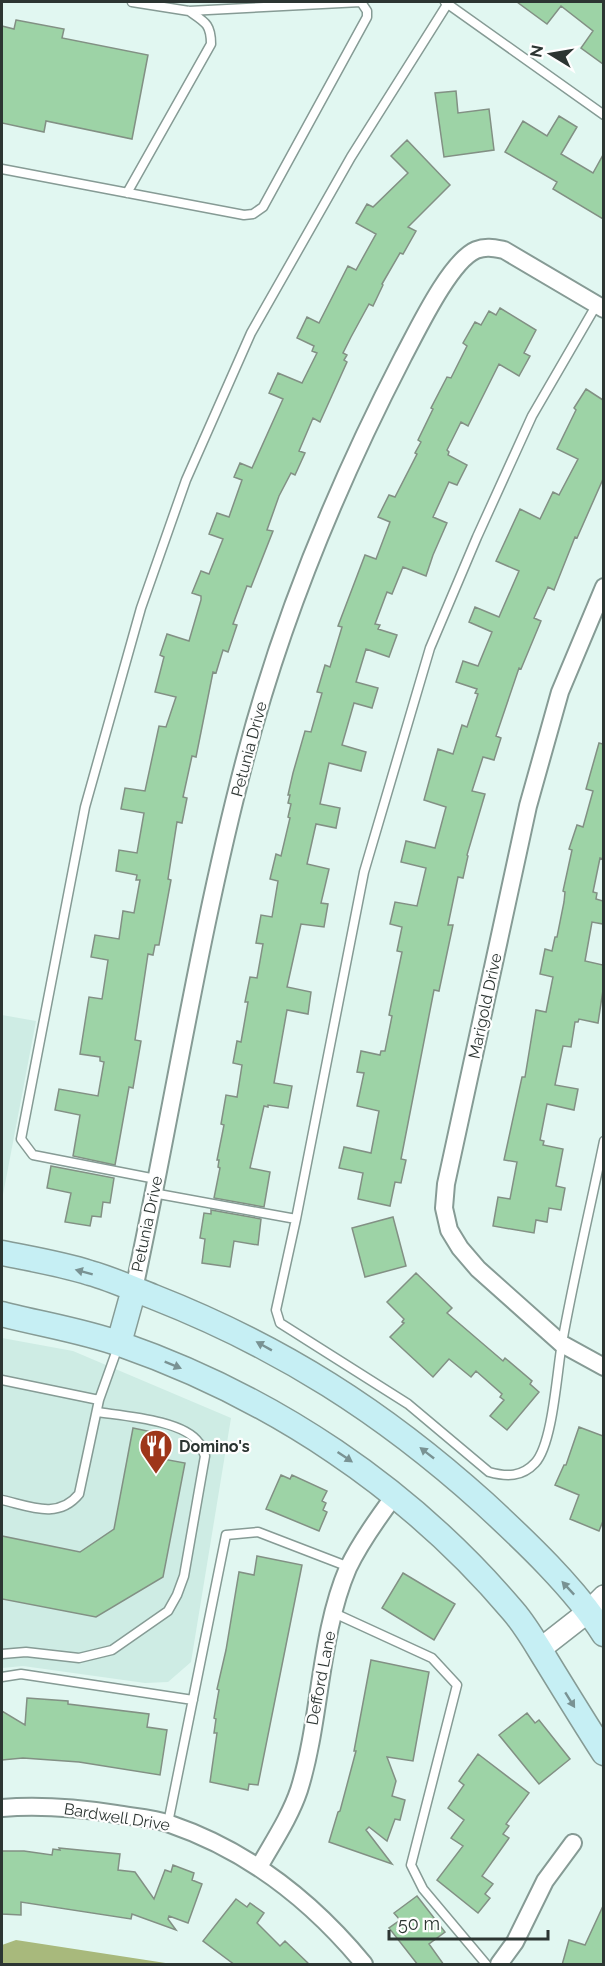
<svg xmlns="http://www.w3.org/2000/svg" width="605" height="1966" font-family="Raleway,sans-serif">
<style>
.built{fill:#ceece4}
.forest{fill:#a8b97c}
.building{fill:#9dd3a6;stroke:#829084;stroke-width:1.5}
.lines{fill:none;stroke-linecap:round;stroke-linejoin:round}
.service-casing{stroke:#869b95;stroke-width:11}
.minor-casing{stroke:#869b95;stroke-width:20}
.tertiary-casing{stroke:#869b95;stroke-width:24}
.secondary-casing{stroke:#869b95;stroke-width:27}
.service{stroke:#fff;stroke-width:8}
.minor{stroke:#fff;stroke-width:16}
.tertiary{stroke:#fff;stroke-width:21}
.secondary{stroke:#c6eff4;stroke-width:24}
.oneway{fill:#799293}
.labels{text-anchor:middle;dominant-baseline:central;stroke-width:4.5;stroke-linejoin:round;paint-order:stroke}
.street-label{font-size:16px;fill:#2c3532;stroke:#fefefe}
.poi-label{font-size:16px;font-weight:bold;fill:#2c3532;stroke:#fefefe;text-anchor:start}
</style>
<rect width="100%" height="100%" fill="#e1f7f1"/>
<path class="built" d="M2 1015 36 1021 2 1200Z
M2 1338 73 1351 231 1418 191 1662 168 1682 145 1683 23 1666 2 1668Z"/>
<path class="forest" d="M16 1940 172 1964H2V1945Z"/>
<path class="building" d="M517 2H603V64L581 48 593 31 561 6 547 24Z
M16 20 64 29 62 38 148 55 132 139 46 121 44 132 2 123V26L14 29Z
M456 91 458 113 489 109 494 150 444 157 435 93Z
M559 116 577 127 561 154 593 173 603 155V219L553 189 557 182 505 152 523 121 547 136Z
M407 140 450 185 408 227 416 231 403 254 400 253 382 284 383 285 373 306 369 304 351 337 343 353 347 355 344 360 347 362 320 422 313 418 299 451 305 453 295 475 291 473 279 496 267 530 273 531 251 587 247 586 233 624 237 625 228 652 223 650 216 673 213 672 196 757 192 756 183 797 187 798 182 823 177 822 168 879 171 880 159 945H155L153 955 148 954 135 1040 141 1041 133 1088 129 1087 115 1165 73 1156 80 1115 55 1110 59 1089 98 1096 104 1062 100 1061V1057L80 1054 89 997 102 999 108 960 91 957 95 935 119 939 123 911 134 913 140 880H136L137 875 116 871 119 850 137 853 144 813 121 809 125 788 145 791 159 726 166 727 176 697 155 692 164 657 160 655 167 634 189 641 201 600V596L192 593 201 571 209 574 223 539 209 534 217 513 229 517 242 480 234 477 240 463 252 468 283 399 269 393 278 373 302 383 317 353 312 351 314 346 297 338 307 317 319 323 348 266 356 270 376 234 356 223 367 204 373 207 408 173 391 156Z
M500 308 536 330 524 353 530 356 519 376 499 364 468 426 461 422 447 450 449 452 448 455 467 465 457 485 449 482 433 517 447 523 433 555 426 576 403 567 392 594 387 592 375 624 380 625 378 629 397 635 389 657 366 649 356 682 378 688 372 708 354 703 342 745 366 752 361 771 329 763 320 804 340 808 336 828 316 824 307 864 329 869 321 903 328 904 324 927 301 924 287 987 311 992 308 1014 287 1010 274 1083 292 1086 288 1108 268 1105V1107L264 1106 250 1168 270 1172 264 1207 214 1198 220 1168 218 1167 219 1160H217L224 1125 221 1124 226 1095 237 1097 242 1065 233 1063 237 1041 241 1042 248 1002H245L250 977 257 978 263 944 256 943 261 915 272 917 278 881 270 879 276 854 281 856 290 818 288 817 291 804 288 803 290 795H288L293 773 305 731 311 732 322 693 317 692 325 665 330 667 342 627 338 626 365 555 376 559 390 522 378 517 389 495 395 497 417 454 415 453 421 442 418 440 433 409 431 408 447 377 451 378 467 346 463 343 475 322 481 325 489 311 496 315Z
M586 389 603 400V479L577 538 575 537 554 590 548 587 534 618 541 621 521 669 519 668 496 736 501 738 494 760 483 757 472 791 485 794 467 855 468 856 463 878 458 877 448 925H453L439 991 434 990 401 1159 406 1160 401 1183 395 1182 390 1206 358 1199 363 1173 339 1168 344 1147 371 1153 379 1111 357 1106 364 1073 357 1072 361 1051 380 1055 381 1051H385L392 1016 389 1015 402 952 397 951 402 927 390 924 395 902 417 906 426 868 401 862 406 841 435 848 446 807 424 800 438 749 453 754 462 725 467 727 478 694 475 693 477 689 456 682 463 661 478 666 492 632 469 622 475 607 499 617 519 571 496 561 520 509 540 519 553 492 559 495 578 459 557 449 576 410 574 408Z
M599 743 603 744V859L600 858 593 892 597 893 596 899 603 901V924L592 922 585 961 603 965V990L598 1023 579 1019 578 1022H575L571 1047 563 1046 555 1085 578 1089 574 1110 547 1104 540 1140 544 1141 543 1145 563 1149 556 1186 565 1188 561 1210 549 1208 547 1222 536 1220 534 1233 493 1226 498 1197 510 1199 517 1162 504 1160 522 1077H525L536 1010 546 1012 553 977 540 974 545 949 552 951 555 937H557L564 902 565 892 563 891 572 850 569 849 577 825 583 827 593 791 586 789Z
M51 1166 114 1178 110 1203 103 1202 101 1217 92 1216 90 1226 65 1222 71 1193 47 1188Z
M211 1210 261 1219 258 1245 234 1241 230 1267 202 1263 205 1239 200 1238 204 1213 211 1214Z
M393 1217 406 1266 365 1277 352 1228Z
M416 1273 452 1308 447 1313 503 1361 505 1358 532 1381 530 1384 539 1392 507 1430 490 1416 504 1400 500 1397 502 1394 476 1371 471 1377 449 1359 433 1377 390 1337 404 1323 402 1322 404 1319 387 1302Z
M579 1427 603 1436V1521L599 1531 570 1519 579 1495 555 1485 564 1465H566Z
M133 1428 157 1433 152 1457 185 1463 163 1577 96 1617 2 1599V1536L80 1552 114 1529Z
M281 1475 290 1479 292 1475 327 1491 322 1501 326 1503 323 1510 327 1512 319 1531 266 1509Z
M257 1556 302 1565 258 1785 249 1784 248 1790 210 1782 217 1733H214L216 1719 214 1718 219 1690 217 1689 226 1650 239 1572 254 1575Z
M403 1573 455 1604 434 1640 382 1608Z
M371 1660 429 1672 413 1761 387 1757 396 1781 392 1796 405 1800 400 1820 395 1819 387 1841 369 1827 366 1830 392 1864 329 1842 338 1812 340 1811 356 1751H354Z
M27 1698 68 1701V1704L149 1714 147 1727 167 1730 160 1775 79 1762 23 1758 2 1760V1711L25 1725Z
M527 1713 535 1723 539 1720 570 1759 539 1784 499 1735Z
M478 1754 529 1793 506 1824 509 1826 503 1834 509 1838 482 1876 493 1884 485 1894 490 1898 478 1913 437 1880 463 1846 451 1838 464 1820 448 1808 464 1785 459 1781Z
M59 1848 120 1854 118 1870 135 1872 154 1899 165 1870 171 1872 173 1865 194 1873 192 1880 202 1884 188 1923 169 1916 168 1919 176 1930 132 1914 131 1919 21 1902V1915L2 1914V1851H24L52 1855 53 1849 60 1850Z
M417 1896 445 1932 429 1944 444 1965H418L389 1928 400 1920 394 1913Z
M236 1899 247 1907 250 1903 264 1913 257 1923 280 1946 285 1941 310 1965H235L203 1941Z
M603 1906V1965H562L569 1940 585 1945Z"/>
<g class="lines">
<g class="service-casing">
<path id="service" d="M445 2 604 115
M2 169 244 215 253 214 263 207 367 17V11L361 2 189 11 132 2
M127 193 211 44C211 24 205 22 189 11
M597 304 532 416 477 537 430 648 364 872 296 1219 276 1310 280 1323 408 1404 489 1472C507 1477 522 1477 535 1463 553 1444 557 1370 562 1343 574 1276 590 1209 604 1141
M156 1179 33 1155 21 1139 85 807 141 608 186 480 251 333 351 157 448 3
M153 1193 296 1219
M2 1380 99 1400
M2 1500C29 1506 58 1520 79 1494L99 1400 119 1344
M334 1613 432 1658 457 1685 411 1865 423 1889 486 1964
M2 1654 26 1652 79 1658 112 1650 168 1611 177 1595 184 1576 205 1456C203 1452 202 1446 199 1443 184 1420 123 1416 97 1412
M2 1677 21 1674 193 1700
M168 1823 226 1535 258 1532 349 1567"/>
</g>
<g class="minor-casing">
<path id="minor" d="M604 587 560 692 528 806 446 1184 444 1208 449 1230 460 1248 478 1269 562 1344 604 1367
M134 1289C172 1113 199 934 245 759 281 620 337 485 403 357 417 331 450 261 476 250 486 246 494 248 504 250L604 309
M2 1808C40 1805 78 1808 116 1814 133 1817 153 1818 170 1824 249 1851 312 1901 364 1964
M259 1867C273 1842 290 1817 299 1790 321 1720 319 1635 348 1568 359 1545 380 1515 395 1495
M499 1964 515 1942 545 1881 573 1843"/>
</g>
<g class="tertiary-casing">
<path id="tertiary" d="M539 1650 589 1611 604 1596"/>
</g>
<g class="secondary-casing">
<path id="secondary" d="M2 1253C31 1259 62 1264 90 1273 112 1279 133 1289 154 1297 281 1347 383 1412 484 1503 524 1540 575 1588 604 1634
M2 1314C40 1324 84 1331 120 1344 272 1397 409 1488 513 1611 526 1626 536 1644 546 1660 565 1691 584 1722 604 1753
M119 1343 134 1289"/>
</g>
<use href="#service" class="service"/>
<use href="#minor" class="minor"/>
<use href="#tertiary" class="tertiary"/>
<use href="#secondary" class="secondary"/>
</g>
<defs><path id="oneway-solid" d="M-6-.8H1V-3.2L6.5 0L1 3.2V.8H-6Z" transform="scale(1.5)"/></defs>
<g class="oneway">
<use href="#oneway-solid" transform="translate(84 1272) rotate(-165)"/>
<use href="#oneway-solid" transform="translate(264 1346) rotate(-151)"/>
<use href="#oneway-solid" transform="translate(173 1365) rotate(22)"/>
<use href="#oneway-solid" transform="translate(427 1453) rotate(-142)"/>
<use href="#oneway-solid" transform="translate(345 1457) rotate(34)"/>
<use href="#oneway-solid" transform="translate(568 1588) rotate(-133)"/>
<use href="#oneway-solid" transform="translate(570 1700) rotate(58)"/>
</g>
<defs>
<g id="restaurant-pin" transform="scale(1.725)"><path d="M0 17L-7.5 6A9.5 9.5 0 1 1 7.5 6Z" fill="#9e361a" stroke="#fefefe"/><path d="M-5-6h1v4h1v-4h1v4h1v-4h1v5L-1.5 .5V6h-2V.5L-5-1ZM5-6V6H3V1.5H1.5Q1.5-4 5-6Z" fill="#fff"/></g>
</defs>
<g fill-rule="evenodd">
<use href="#restaurant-pin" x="156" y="1446"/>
</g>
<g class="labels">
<g class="street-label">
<text transform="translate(249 749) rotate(-75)">Petunia Drive</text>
<text transform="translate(485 1006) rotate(-78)">Marigold Drive</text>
<text transform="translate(147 1224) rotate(-78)">Petunia Drive</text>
<text transform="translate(321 1678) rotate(-79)">Defford Lane</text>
<text transform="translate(117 1817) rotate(9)">Bardwell Drive</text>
</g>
<g class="poi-label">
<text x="179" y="1446">Domino's</text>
</g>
</g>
<rect width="605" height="1966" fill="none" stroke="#2c3532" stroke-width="6"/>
<g transform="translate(551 54) rotate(281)" stroke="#fefefe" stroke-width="4.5" paint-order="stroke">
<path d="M0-4.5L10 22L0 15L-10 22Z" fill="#2c3532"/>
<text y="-9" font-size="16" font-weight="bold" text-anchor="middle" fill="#2c3532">N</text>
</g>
<path d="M389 1930v9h159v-9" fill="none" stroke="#2c3532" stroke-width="3"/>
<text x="398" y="1930" font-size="18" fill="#2c3532" stroke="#fefefe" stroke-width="4.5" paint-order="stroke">50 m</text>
</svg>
